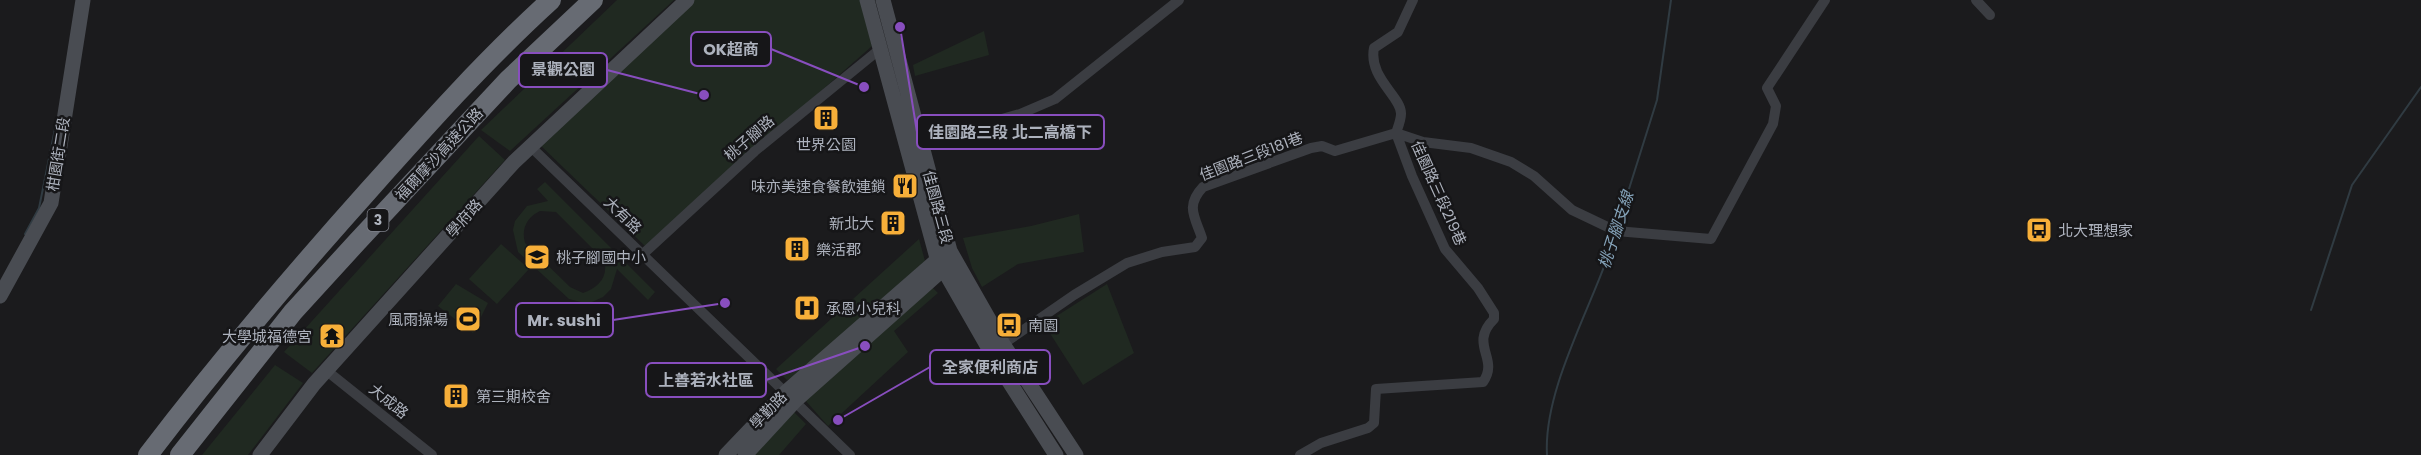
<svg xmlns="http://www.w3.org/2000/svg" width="2421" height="455" font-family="Poppins,'Noto Sans TC',sans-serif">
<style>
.green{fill:#202921;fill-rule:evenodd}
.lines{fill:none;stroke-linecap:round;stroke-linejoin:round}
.stream{stroke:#303b42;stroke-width:2}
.street{stroke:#3b3d42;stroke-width:10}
.secondary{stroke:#494c52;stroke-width:15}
.highway{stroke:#676b73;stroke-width:20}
.labels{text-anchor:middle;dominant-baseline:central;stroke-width:5;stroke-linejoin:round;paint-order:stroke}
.shield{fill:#161618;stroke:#80838c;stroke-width:1.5}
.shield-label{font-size:14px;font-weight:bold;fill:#adb2bd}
.street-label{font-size:15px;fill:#adb2bd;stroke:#161618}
.poi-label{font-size:15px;fill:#adb2bd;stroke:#161618;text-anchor:start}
.water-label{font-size:16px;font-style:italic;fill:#84a2b8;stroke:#161618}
.leader{fill:none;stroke:#884ebe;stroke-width:2}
.callout-dot{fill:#884ebe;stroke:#161618;stroke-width:2}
.callout{fill:#161618;stroke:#884ebe;stroke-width:2}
.callout-label{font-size:16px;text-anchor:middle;font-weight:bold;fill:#adb2bd}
</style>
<rect width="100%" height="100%" fill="#1b1b1d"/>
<path class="green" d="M617 0H674L510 151 481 130Z
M693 0H862L872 46 645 246 539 144Z
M984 31 989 55 915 76 913 65Z
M479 136 505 160 312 373 284 352Z
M545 182 655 292 648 300 617 269 611 289 603 297 592 302H581L569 299 518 252 513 230 515 221 527 206 548 201 537 189ZM540 211 556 212 604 260C609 277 598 288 583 293L570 287 525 243C521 229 527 217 540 211Z
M1079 214 1084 252 1018 264 982 287 972 268 963 238 1031 226Z
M919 239 925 261 794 378 787 380 776 369Z
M501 244 529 269 497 304 469 279Z
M456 284 488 303 473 333 438 306Z
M1107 284 1134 353 1083 385 1044 324Z
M932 287 938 293 894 331 908 352 828 426 805 400Z
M275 365 303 383 248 455H202Z
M794 412 806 424 779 455H754Z"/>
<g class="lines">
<path class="stream" d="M1617 227 1657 100 1671 0
M25 234 39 208 57 119
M2311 310 2352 185 2421 87
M1547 455C1543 387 1595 302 1615 236"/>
<path class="street" d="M1976 0 1990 15
M1396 133 1423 142 1471 148 1511 162 1534 176 1572 210 1616 231 1711 239 1773 124 1776 106 1767 88 1825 0
M1396 133C1398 127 1401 120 1401 114 1402 97 1368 78 1374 48L1398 32 1413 0
M921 142 1020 114 1055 99 1179 0
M530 146 850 455
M642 255 755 151 880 49
M1003 344 1074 295 1127 263 1162 252 1195 247 1202 238C1195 217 1185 206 1203 187L1311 148 1322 146 1335 151 1396 133
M327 371 432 455
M1300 455 1321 443 1368 428 1374 423 1376 389 1483 382C1500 358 1468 345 1494 319V313L1478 288 1445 249 1412 176 1396 133"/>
<path class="secondary" d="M867 0 937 258 996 361 1056 455
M883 0 950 251 1003 344 1076 455
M0 296 51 203 83 0
M260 455 314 384 514 162 687 0
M726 455 786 392 944 254
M745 455 795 401 949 264"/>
<path class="highway" d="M148 455C218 363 292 276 369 190 427 125 486 59 551 0
M180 455 293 312 357 242 508 80 593 0"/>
</g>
<defs>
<g id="building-square" transform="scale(1.35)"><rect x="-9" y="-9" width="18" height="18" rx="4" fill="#f7af39" stroke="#161618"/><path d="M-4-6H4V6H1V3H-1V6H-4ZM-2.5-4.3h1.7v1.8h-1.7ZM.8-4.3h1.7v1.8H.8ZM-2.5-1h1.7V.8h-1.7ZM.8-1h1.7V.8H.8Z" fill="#111"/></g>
<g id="restaurant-square" transform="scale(1.35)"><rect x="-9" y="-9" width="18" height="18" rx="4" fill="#f7af39" stroke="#161618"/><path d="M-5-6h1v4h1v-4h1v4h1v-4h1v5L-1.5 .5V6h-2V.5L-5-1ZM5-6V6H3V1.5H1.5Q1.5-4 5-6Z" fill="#111"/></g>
<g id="bus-square" transform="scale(1.35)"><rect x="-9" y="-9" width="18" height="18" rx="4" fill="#f7af39" stroke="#161618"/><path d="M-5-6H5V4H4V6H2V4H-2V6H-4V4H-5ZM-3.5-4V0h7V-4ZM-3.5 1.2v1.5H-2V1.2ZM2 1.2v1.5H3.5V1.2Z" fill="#111"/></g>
<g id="school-square" transform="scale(1.35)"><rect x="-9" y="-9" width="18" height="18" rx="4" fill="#f7af39" stroke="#161618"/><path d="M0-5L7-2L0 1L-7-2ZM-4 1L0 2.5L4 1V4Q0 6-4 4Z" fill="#111"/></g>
<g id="hospital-square" transform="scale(1.35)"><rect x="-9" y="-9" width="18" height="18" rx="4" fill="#f7af39" stroke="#161618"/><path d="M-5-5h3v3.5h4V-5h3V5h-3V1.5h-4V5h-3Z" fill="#111"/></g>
<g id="stadium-square" transform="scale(1.35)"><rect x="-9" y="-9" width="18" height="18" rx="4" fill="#f7af39" stroke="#161618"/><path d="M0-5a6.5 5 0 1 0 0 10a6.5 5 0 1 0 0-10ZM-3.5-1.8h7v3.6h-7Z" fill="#111"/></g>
<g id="temple-square" transform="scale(1.35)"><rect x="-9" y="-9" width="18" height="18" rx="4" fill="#f7af39" stroke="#161618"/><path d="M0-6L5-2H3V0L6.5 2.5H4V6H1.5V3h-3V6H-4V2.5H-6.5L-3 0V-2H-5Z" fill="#111"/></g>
</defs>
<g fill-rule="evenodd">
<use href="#building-square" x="826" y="118"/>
<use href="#restaurant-square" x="905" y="186"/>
<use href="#building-square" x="893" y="223"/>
<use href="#bus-square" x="2039" y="230"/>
<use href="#building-square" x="797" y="249"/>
<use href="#school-square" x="537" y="257"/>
<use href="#hospital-square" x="807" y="308"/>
<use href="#stadium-square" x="468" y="319"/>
<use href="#bus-square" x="1009" y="325"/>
<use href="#temple-square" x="332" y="336"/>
<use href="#building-square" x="456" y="396"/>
</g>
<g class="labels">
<rect class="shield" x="367.5" y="209" width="21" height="22" rx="4.5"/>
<g class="shield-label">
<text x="378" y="220">3</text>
</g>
<g class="street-label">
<text transform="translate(749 138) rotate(-41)">桃子腳路</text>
<text transform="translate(58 154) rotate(-81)">柑園街二段</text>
<text transform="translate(439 154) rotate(-47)">福爾摩沙高速公路</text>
<text transform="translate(1251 156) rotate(-21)">佳園路三段181巷</text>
<text transform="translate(1439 193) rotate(66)">佳園路三段219巷</text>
<text transform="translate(938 207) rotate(75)">佳園路三段</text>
<text transform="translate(623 215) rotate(44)">大有路</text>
<text transform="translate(464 218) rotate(-48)">學府路</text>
<text transform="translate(389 401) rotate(39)">大成路</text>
<text transform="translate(768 410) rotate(-46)">學勤路</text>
</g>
<g class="poi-label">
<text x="826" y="144" text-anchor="middle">世界公園</text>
<text x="886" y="186" text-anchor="end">味亦美速食餐飲連鎖</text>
<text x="874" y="223" text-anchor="end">新北大</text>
<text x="2058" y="230">北大理想家</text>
<text x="816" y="249">樂活郡</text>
<text x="556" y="257">桃子腳國中小</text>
<text x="826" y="308">承恩小兒科</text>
<text x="448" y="319" text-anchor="end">風雨操場</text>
<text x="1028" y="325">南園</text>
<text x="312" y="336" text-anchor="end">大學城福德宮</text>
<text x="476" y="396">第三期校舍</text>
</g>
<g class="water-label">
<text transform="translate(1616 230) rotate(-72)">桃子腳支線</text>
</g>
</g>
<path class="leader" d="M864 87L771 49M704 95L607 70M900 27L917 132M725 303L613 320M838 420L930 367M865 346L766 380"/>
<g class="callout-dot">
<circle cx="864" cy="87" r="6"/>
<circle cx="704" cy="95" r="6"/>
<circle cx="900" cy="27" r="6"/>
<circle cx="725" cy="303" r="6"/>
<circle cx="838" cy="420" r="6"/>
<circle cx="865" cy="346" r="6"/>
</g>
<g class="callout">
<rect x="691" y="32" width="80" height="34" rx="6"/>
<rect x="519" y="53" width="88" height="34" rx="6"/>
<rect x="917" y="115" width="187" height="34" rx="6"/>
<rect x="516" y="303" width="97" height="34" rx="6"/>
<rect x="930" y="350" width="120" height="34" rx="6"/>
<rect x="646" y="363" width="120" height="34" rx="6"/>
</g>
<g class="callout-label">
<text x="731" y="55">OK超商</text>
<text x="563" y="75">景觀公園</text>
<text x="1010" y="138">佳園路三段 北二高橋下</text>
<text x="564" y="326">Mr. sushi</text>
<text x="990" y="373">全家便利商店</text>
<text x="706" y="386">上善若水社區</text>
</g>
</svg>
